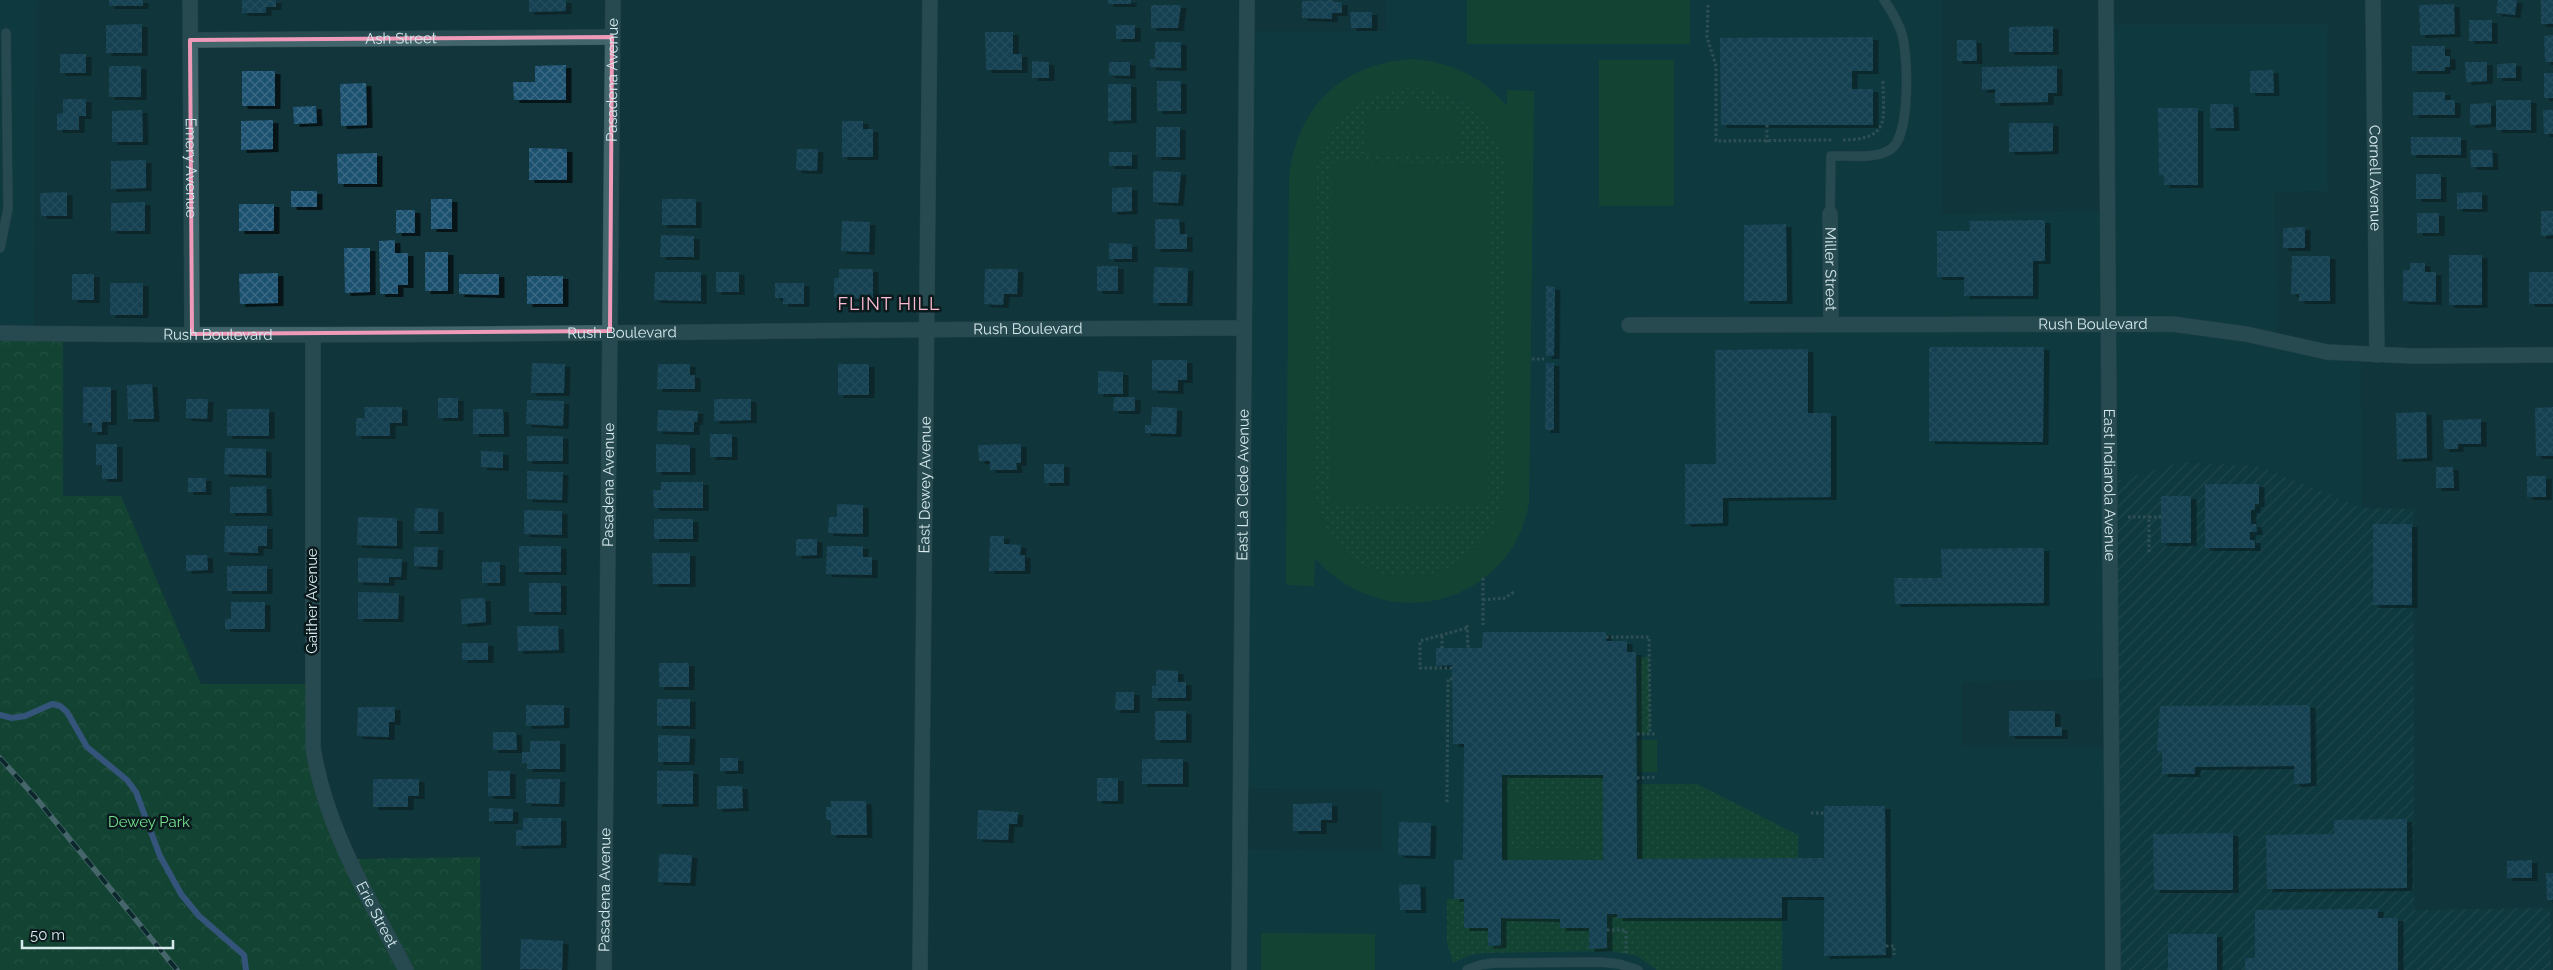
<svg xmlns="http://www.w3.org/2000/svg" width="2553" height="970" font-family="Raleway,sans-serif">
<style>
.built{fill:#0d3f46}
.industrial{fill:url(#industrial-furrows)}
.grass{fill:url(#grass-dots)}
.forest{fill:url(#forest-crowns)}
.garden{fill:#18582b;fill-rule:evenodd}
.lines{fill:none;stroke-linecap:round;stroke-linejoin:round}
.stream{stroke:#5f7bca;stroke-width:6}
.building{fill:url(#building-cross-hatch);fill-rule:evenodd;filter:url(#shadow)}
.lane-casing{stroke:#395155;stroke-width:10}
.street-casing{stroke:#395155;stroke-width:16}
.secondary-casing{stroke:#395155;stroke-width:16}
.path{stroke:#527176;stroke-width:3;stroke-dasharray:2.5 2.5;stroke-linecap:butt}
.lane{stroke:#41656b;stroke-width:9}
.street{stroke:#41656b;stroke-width:15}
.secondary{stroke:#41656b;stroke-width:15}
.rail-casing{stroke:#88a2a6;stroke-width:5.5}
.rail{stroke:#0b1a1d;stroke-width:4;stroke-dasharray:11;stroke-linecap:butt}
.marked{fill:none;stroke:#ef9ab9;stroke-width:4;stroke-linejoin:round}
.labels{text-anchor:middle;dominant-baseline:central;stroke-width:5;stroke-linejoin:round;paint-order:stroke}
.street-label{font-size:15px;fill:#d6e9ec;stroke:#0b1a1d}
.park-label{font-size:15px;fill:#74e08c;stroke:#0b1a1d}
.quarter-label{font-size:18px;letter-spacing:1px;fill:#fdbcd2;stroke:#0b1a1d}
</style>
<defs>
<pattern id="industrial-furrows" width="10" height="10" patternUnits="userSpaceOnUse" patternTransform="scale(1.25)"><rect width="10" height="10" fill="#0d3f46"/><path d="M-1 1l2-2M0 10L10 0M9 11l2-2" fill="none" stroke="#305b61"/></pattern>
<pattern id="grass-dots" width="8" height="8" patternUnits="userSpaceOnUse" patternTransform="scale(1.25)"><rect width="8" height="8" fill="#18582b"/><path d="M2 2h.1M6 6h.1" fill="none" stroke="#39704a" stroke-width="1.8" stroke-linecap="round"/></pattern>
<pattern id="forest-crowns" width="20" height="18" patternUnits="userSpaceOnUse" patternTransform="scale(1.25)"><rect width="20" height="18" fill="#18582b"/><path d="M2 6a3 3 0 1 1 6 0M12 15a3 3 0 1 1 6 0" fill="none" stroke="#39704a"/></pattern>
<pattern id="building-cross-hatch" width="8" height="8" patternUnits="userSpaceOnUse" patternTransform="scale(1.25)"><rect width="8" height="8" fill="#1d5170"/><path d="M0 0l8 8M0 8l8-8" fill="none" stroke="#3d6a85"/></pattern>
<filter id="shadow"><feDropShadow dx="5.5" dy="3" stdDeviation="0" flood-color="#0009"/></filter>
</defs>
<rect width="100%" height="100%" fill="#11353b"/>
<path class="built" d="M0 0H36L34 334 0 333Z
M1387 0H1941V214L2108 211 2106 25H2327V191L2275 192 2277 342 2361 354 2362 508 2259 466 2182 462 2111 679 1962 682V747H2112L2113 970H1239L1240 850 1382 851V789L1240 788 1247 31H1387Z"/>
<path class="industrial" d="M2182 462 2259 466 2362 508 2413 509 2414 910 2550 908 2551 970H2113L2110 483Z"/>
<path class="grass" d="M1412 87C1462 90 1494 119 1506 167L1505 482C1494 609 1322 608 1313 480L1317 165C1331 116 1361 92 1412 87Z
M1636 657H1649L1650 734H1637Z
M1502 775H1603V860H1502Z
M1637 784H1697L1798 835V858L1637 859Z
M1447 899H1464V928H1488V946L1501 945V918L1560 919 1589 928V948L1607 914H1617L1618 918H1782V970H1657L1637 956 1611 951 1482 953 1470 955 1453 963 1447 943Z"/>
<path class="forest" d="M0 333 63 334V496H121L201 684H312V728L349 859 480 857 481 970H0Z"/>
<path class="garden" d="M1467 0H1690V44H1467Z
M1412 59C1451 62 1481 76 1507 106V90L1534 91 1529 503C1525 521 1519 540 1507 555 1457 619 1366 617 1315 558L1314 586 1286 585 1289 180C1296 108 1340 64 1412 59ZM1412 87C1464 90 1492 118 1506 167L1505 482C1494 609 1322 608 1313 480L1317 165C1331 116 1361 92 1412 87Z
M1599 60H1674V206H1599Z
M1405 98H1418V110H1458V155L1365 154 1366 109H1405Z
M1332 162 1490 163 1488 505 1330 504Z
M1350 517 1485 518V522L1350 521Z
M1637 740H1657V772H1637Z
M1502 791H1518L1519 797C1510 807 1510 825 1517 837L1510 842 1518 855 1529 848 1588 850 1595 860H1502Z
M1261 933 1375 934V970H1261Z"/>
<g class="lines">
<path class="stream" d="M0 715 12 718 25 716 52 704 60 706 67 712 87 747 127 780 136 792 160 856 181 894 199 916 244 955 246 970"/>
</g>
<path class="building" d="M109 0H143V6H109Z
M242 0H276V7H266V13H242Z
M529 0H566V11L529 12Z
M1108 0H1131V4H1108Z
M1333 0V2H1342V13H1332V19L1302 18V1Z
M2498 0H2517L2515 15 2496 13Z
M2541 0H2553V24H2541Z
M2454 4 2455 34 2420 35 2419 5Z
M1151 5H1181L1178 28H1151Z
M1350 12H1372V28H1351Z
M2469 20H2492V41H2469Z
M142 24V53H106V25Z
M1116 25H1135V39H1116Z
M2053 26V52H2009V27Z
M985 32H1013V54H1022V70H986Z
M2553 35V62H2545L2544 36Z
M1873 37V71H1852V89H1873V125H1721L1720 38Z
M1957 40H1976L1977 61H1957Z
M1155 42H1181V68L1150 67V59H1155Z
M2412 46H2445V56H2450V67H2445V71H2412Z
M60 54H86V73H60Z
M1032 61 1049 62V78H1032Z
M1109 62H1130V76L1109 75Z
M2465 62H2487V81L2466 82Z
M2516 63V78H2497V64Z
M566 65V100H514L513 82H535V66Z
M109 66H141V97H109Z
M2057 66V93H2048V102L1995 103V89L1982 90V67Z
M2273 70 2274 93H2250V71Z
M242 71H275V106H242Z
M2544 73H2553V98H2544Z
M1157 81H1181V111H1157Z
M366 83 367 125 341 126 340 84Z
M1108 84H1131V120L1108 121Z
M2413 92H2445V100H2455V115H2413Z
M63 99H86V116H79V130H57V114L63 113Z
M2496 100H2531V130H2496Z
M2491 103V124L2470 125V104Z
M2210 104H2233L2234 128H2210Z
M316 106 317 123 294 124 293 107Z
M2158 108H2198V185H2164V175H2159Z
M142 110 143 142H112V111Z
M2543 110H2553V134H2544Z
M273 120V149L241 150V121Z
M842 121H863V129H873V157H842Z
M2009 123H2053V151L2009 152Z
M1156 127H1180V157H1156Z
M2411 137H2461V155H2411Z
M529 148 567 149V180H529Z
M797 149H818L817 171 796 170Z
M2470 150H2492L2493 167H2471Z
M1109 152H1132V166H1109Z
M377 153V184H338L337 154Z
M146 160V188L111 189V161Z
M1153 171 1181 172 1178 203 1153 202Z
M2416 174H2441V199H2416Z
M1132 187V211L1112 212V188Z
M291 191H317V207H291Z
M67 192V216H41L40 193Z
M2482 192V209H2457V193Z
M431 199H452V229H431Z
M662 199H696V225H662Z
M145 202V231H111V203Z
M239 204H274V231H239Z
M396 210H415V233H396Z
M2541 211H2553V235L2541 236Z
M2417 213H2439V233H2417Z
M1155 219H1179L1180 234H1187V249H1155Z
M2045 220V261H2033V296H1964V277H1937V231H1970L1969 221Z
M842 221 870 222 869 252 841 251Z
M1786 224 1787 301H1744V225Z
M2305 227V248H2283V228Z
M661 235 694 236V257H660Z
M395 240V253H408V285H398V294H380L379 241Z
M1109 243 1132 244V259H1109Z
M344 248H370V292L345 293Z
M425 252H448V291H425Z
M2449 255H2482V305H2449Z
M2292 256H2330V301H2299V294H2291Z
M2410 263H2425V272H2436V302L2403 301V270H2410Z
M1097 266H1118V291H1097Z
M1154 267 1188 268 1187 303H1153Z
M839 269H873V299L834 298V278H839Z
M985 269H1018L1017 294H1004L1003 305 984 304Z
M655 272H701V301L654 300Z
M716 272H739V292H716Z
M2529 272H2553V304H2529Z
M278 273V303L240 304 239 274Z
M72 274H94V300H72Z
M459 274H499V295L459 294Z
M527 276H563V304H527Z
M110 283H143V315H110Z
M775 283H804V304H783V298H775Z
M1546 286 1555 287 1554 356H1546Z
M1929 347H2044L2043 442 1929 441Z
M1808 349V413H1831V497L1723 498V523L1685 524V464H1716L1715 350Z
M1152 360H1187V380H1178V391L1152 390Z
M532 363 565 364 564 393H531Z
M1546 363H1554V430H1545Z
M658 364H690V375H695V389H657Z
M838 364H869V395H838Z
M1098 371 1123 372V394H1098Z
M152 384 154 419H128L127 385Z
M83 387H111V422H102V432H92V423H83Z
M1114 397H1135V411H1113Z
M438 398H458V418H438Z
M186 399H208L207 419 186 418Z
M714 399H751V420L714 421Z
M527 400 564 401 563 426 526 424Z
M364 407H402V423H390V436H356V418H365Z
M1152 407 1177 408 1176 434 1145 433V425H1151Z
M2553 407V456H2536L2535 408Z
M227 409H269V436H227Z
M473 409H503L504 434H473Z
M658 410 698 411 697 422H694V432L657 431Z
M2426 412 2427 458 2397 459 2396 413Z
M2481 419V444H2458V449H2444L2443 420Z
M710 434H732V457H710Z
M527 436H563V461H527Z
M96 444H117V479H102V465H96Z
M656 444 690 445V472H656Z
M1021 444V463H1016L1017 470H990V461H979L978 445Z
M225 448 266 449V475L224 474Z
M481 451 503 452V468L481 467Z
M1044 464H1064V483H1044Z
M2436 467H2453L2454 488H2436Z
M527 471 563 472 562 500 527 499Z
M2527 476H2546V497H2527Z
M188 478H206V492H188Z
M661 482H703V508H654L653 490H661Z
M2205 484H2259V504H2255V510H2251V524H2256L2257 532H2250V540H2255V548H2205Z
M266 486 267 513H230V487Z
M2161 496H2191V543H2161Z
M837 504 863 505V534L828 533 829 517H837Z
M415 508 438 509V531H414Z
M524 510 562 511V535L524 534Z
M358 517 397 518V546L357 545Z
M654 519H693V539H654Z
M2373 524H2412V605H2373Z
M225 526H267V546H258V553L224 552Z
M990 536H1004V544L1021 545 1020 555H1025V571H989Z
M796 539H817V555L796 556Z
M519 546H561V572H519Z
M827 546H863V557H872V575L826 574Z
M414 547H438L437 567 414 566Z
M2044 548V603L1895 604 1894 578H1942L1941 549Z
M652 553H690V584H653Z
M186 555H207L208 570 186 571Z
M358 558 402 559 401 577H389V583L358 582Z
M482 562H500V583H482Z
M227 566H267V591H227Z
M529 583H561V612H529Z
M358 592 399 593 398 619H358Z
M485 598 486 622 462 624 461 599Z
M231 602H265V629H225V619H231Z
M517 626H558L559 650 518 651Z
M1483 632H1606V641H1627V652H1636L1637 859 1824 858V806H1885L1886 955 1824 956V897H1782V918H1617V914H1607V948L1589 949V928H1560V919L1501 918V945L1488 946V928H1464V899H1454V860H1463L1464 744H1453L1452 665 1436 666V648H1482ZM1502 775H1603V860H1502Z
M462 643H488V660H462Z
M659 663H689V687H659Z
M1156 670 1178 671V682H1186V698H1152V686H1156Z
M1116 692H1134V710H1115Z
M657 699H690V726H657Z
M526 705H564V725L526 726Z
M2310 705 2311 783 2294 784V766L2195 767V774H2162V751H2157L2160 706Z
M358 707H395V722H389V737L357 736Z
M1155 711H1186V740H1155Z
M2009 711H2055V727H2062V736H2009Z
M493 732H516L517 750H493Z
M658 735 690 736 689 762H658Z
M530 741H560V769H527V763H522V752H530Z
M720 758H738V771H720Z
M1142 759H1183V784H1142Z
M488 771H510V796H488Z
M657 771H693V804H657Z
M1097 778H1118V801H1097Z
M373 779H419V796H408V807H373Z
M526 779H560L559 804 526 803Z
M717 786H742L743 808 717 809Z
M831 801H866L867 835H831V820H826V807H831Z
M1332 803V820H1321V831H1293V804Z
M489 808 513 809V821H489Z
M978 810 1018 812 1017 824H1009L1008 840 977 839Z
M523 818H561V845L516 846V830H523Z
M2407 819V888L2267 889 2266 835 2334 834V820Z
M1399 822 1431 823 1430 856 1398 855Z
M2233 833V890H2154L2153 834Z
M659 854 692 855 690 883 658 882Z
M2532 860V878H2507V861Z
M2546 873H2553V900H2547Z
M1420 884 1421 910H1400L1399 885Z
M2378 909V918H2398V970H2245V958H2255V910Z
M2168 934H2217V970H2168Z
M521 939 563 941 562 970 520 969Z"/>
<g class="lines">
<g class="lane-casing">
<path id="lane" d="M1830 214 1831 156C1848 155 1876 160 1891 149 1911 135 1908 56 1902 34 1898 22 1891 10 1884 0
M0 248 8 209 6 33
M1467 970 1480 965 1493 963 1601 962 1619 964 1638 970"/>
</g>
<g class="street-casing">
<g id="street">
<path id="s1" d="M190 0 192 334"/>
<path id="s2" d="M2373 0 2377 355"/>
<path id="s3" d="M190 40 612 37"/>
<path id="s4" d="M1830 214 1831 324"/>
<path id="s5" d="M1629 325 2172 324 2246 334 2327 352 2413 356 2553 355"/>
<path id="s6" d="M0 333C415 339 829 328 1244 328"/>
<path id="s7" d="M313 335V747C325 828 369 898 406 970"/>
<path id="s8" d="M604 970 613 0"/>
<path id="s9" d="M1239 970 1247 0"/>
</g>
</g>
<g class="secondary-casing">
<g id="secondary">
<path id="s10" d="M2106 0 2113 970"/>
<path id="s11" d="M920 970 930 0"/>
</g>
</g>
<path class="path" d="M1708 5 1707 37 1716 66V141L1830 140V143
M1767 125V144
M1843 140C1892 139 1883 119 1883 80
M1532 359H1544
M2128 517H2149
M2149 552V517H2161
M1483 578V625
M1483 600 1505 598 1515 591
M1467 625 1468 648
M1442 636V648
M1606 637H1649L1650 734
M1452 668H1420V641L1467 628
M1637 734H1657
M1637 778 1657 777
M1447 802 1448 679H1453
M1811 813H1824
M1607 930H1626V953
M1886 946H1894V955"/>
<use href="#lane" class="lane"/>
<use href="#street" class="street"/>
<use href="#secondary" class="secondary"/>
<g class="rail-casing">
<path id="rail" d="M0 758 36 798 177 970"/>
</g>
<use href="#rail" class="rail"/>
</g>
<path d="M0 0H2553V970H0ZM612 37 610 331 192 334 190 40Z" fill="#11353b" fill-opacity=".55" fill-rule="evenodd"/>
<path class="marked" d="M612 37 610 331 192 334 190 40Z"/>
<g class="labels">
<g class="street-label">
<text stroke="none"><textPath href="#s3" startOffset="211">Ash Street</textPath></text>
<text stroke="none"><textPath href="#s8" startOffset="890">Pasadena Avenue</textPath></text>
<text stroke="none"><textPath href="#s1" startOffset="168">Emery Avenue</textPath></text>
<text stroke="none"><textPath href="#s2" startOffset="178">Cornell Avenue</textPath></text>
<text stroke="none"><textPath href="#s4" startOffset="55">Miller Street</textPath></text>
<text stroke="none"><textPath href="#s5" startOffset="464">Rush Boulevard</textPath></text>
<text stroke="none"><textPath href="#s6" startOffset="1028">Rush Boulevard</textPath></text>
<text stroke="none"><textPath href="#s6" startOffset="622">Rush Boulevard</textPath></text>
<text stroke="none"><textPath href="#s6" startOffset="218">Rush Boulevard</textPath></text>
<text stroke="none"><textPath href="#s8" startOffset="485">Pasadena Avenue</textPath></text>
<text stroke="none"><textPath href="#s11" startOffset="485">East Dewey Avenue</textPath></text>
<text stroke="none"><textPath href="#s9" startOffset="485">East La Clede Avenue</textPath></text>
<text stroke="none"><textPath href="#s10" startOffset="485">East Indianola Avenue</textPath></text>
<text transform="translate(312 601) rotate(-90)">Gaither Avenue</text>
<text stroke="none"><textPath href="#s8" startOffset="80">Pasadena Avenue</textPath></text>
<text stroke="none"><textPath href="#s7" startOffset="592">Erie Street</textPath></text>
</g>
<g class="park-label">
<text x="149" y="822">Dewey Park</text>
</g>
<g class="quarter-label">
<text x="889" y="303">FLINT HILL</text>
</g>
</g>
<path d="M22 940v8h151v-8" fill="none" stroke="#d6e9ec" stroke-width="2.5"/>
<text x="30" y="940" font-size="15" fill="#d6e9ec" stroke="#0b1a1d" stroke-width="4" paint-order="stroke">50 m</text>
</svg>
